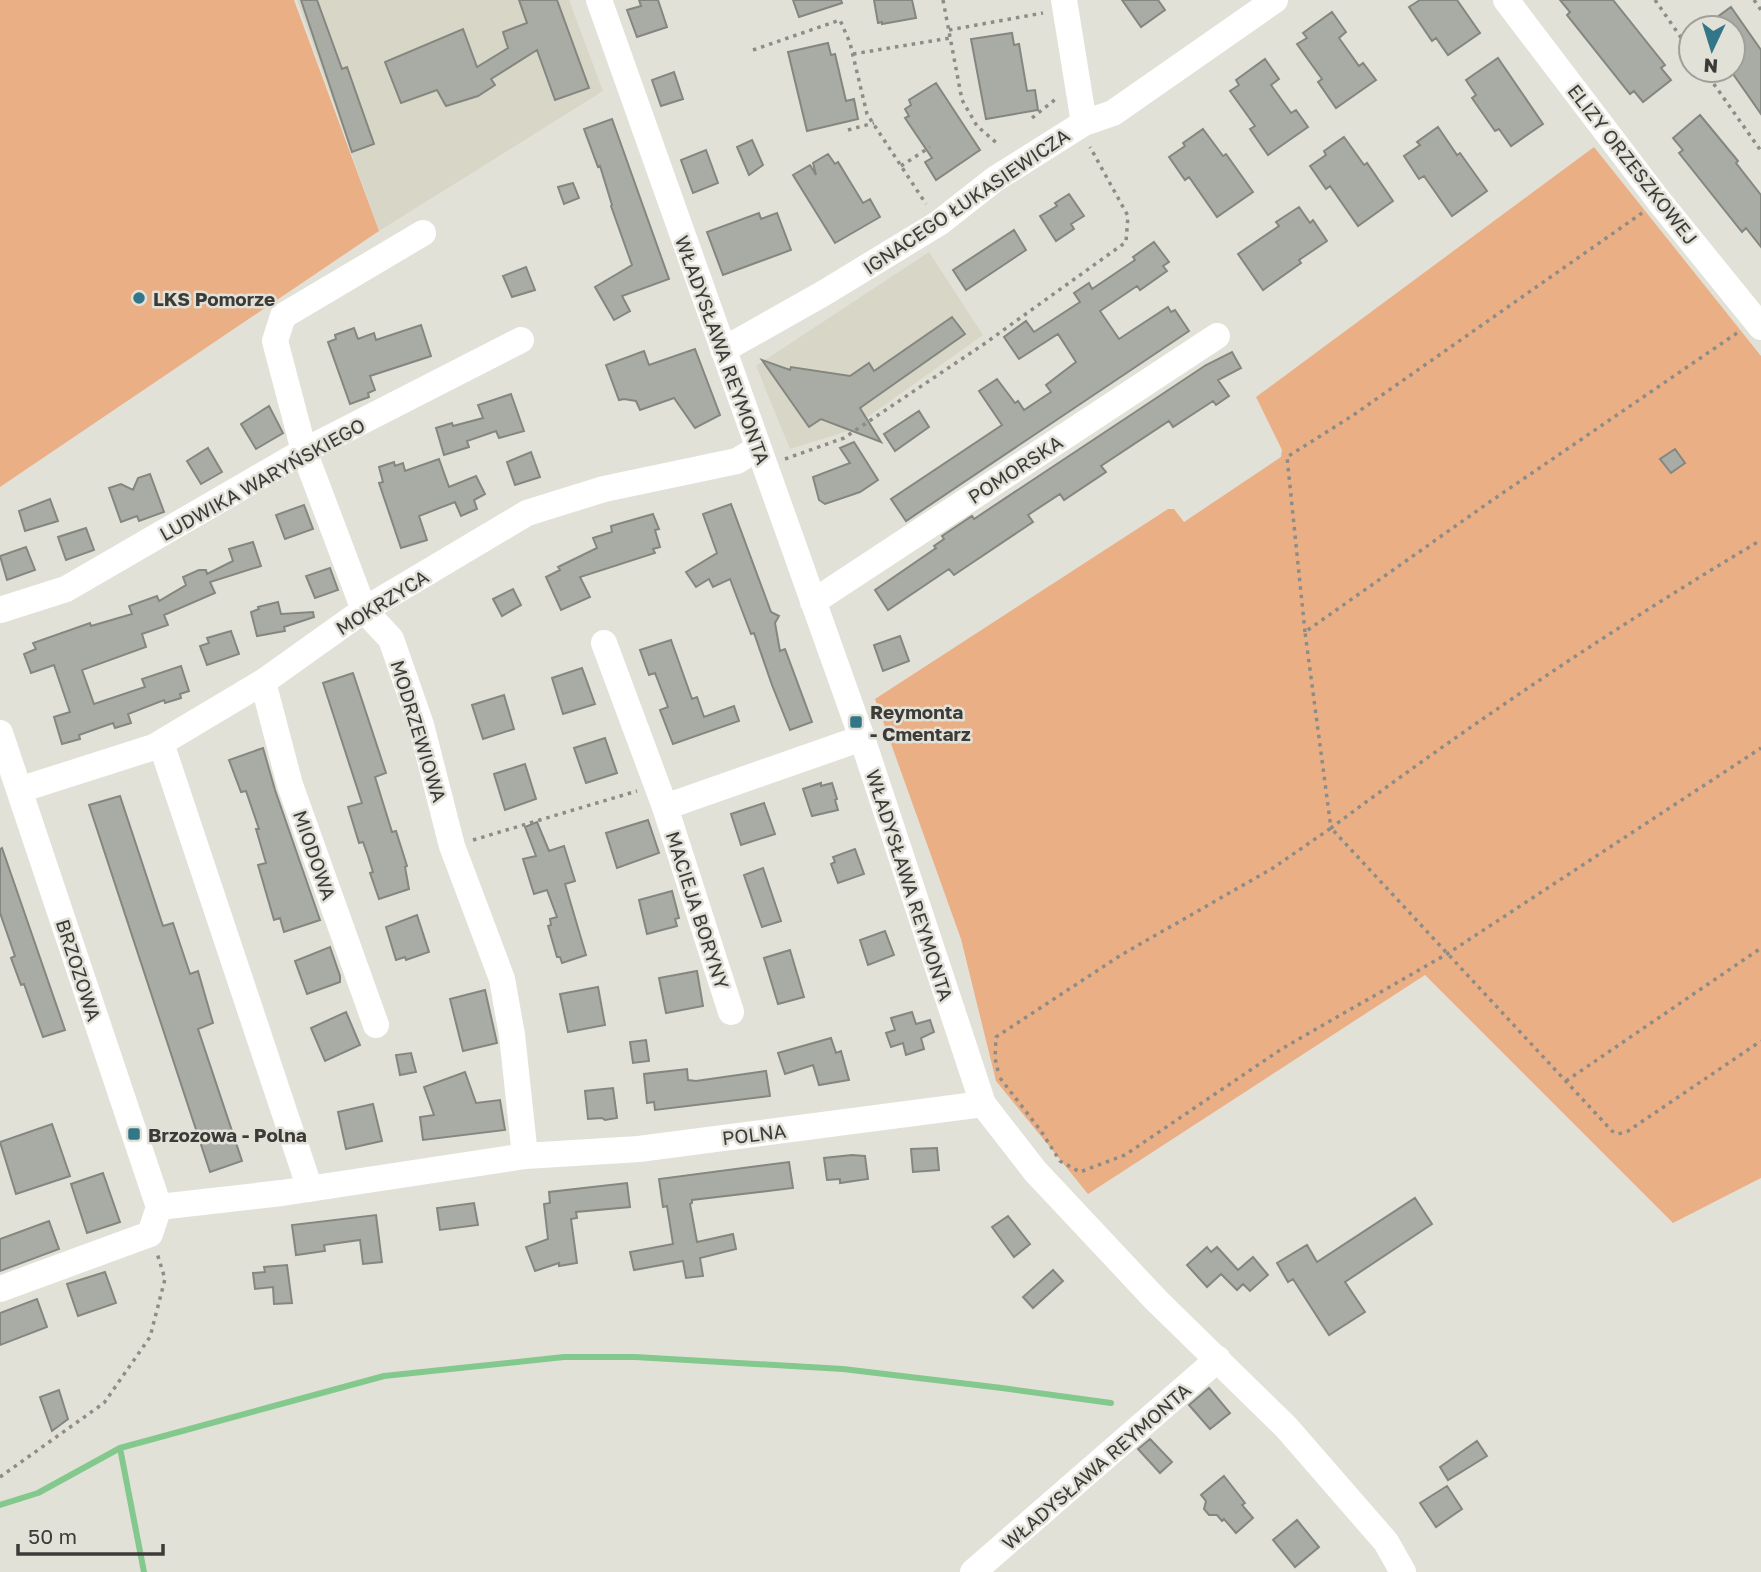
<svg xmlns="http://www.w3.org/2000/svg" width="1761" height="1572" font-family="'Golos Text',sans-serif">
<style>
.built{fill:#d8d6c6}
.green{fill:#ebaf86}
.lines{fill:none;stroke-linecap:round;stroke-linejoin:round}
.stream{stroke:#83c88c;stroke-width:6}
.building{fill:#a9aca4;stroke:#848780;stroke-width:2}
.path{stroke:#8d8c86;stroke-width:3.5;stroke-dasharray:3.5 5;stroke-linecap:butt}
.minor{stroke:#fff;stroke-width:26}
.poi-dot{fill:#337687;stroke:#e2e1d8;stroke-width:2.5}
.labels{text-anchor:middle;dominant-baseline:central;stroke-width:5;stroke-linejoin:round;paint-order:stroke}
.street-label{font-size:19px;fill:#3c3b38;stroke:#e2e1d8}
.poi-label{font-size:19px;font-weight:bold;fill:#3c3b38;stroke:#e2e1d8;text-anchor:start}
</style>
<rect width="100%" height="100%" fill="#e2e1d8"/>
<path class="built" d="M297 0H569L603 91 379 231Z
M929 252 983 335 848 431 790 449 756 366Z"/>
<path class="green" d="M0 0H294L379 231 0 487Z
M1594 147 1761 356V1178L1673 1223 1425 975 1088 1194 996 1081 961 939 875 699 1168 509H1174L1184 522 1281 457 1282 450 1256 397Z"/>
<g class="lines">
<path class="stream" d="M0 1505 38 1493 120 1448
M144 1572 120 1448 384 1376 564 1357H635L843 1369 1002 1388 1111 1403"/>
</g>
<path class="building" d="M301 0H317L342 69 347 67 374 144 352 152Z
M519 0H557L589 88 555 100 537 50 491 79 495 85 478 96 446 106 437 90 401 103 385 62 463 29 477 67 508 48 503 32 527 23Z
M639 0H658L667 27 637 37 627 10 641 6Z
M793 0H841L842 3 799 17Z
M874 0H912L916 18 882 24V22L878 23Z
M1122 0H1158L1165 10 1141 27Z
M1420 0H1457L1480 33 1448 55 1436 38 1432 41 1409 7Z
M1560 0H1613L1665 65 1661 68 1671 80 1643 102 1634 91 1630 94 1567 15 1570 12Z
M1731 7 1761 50V114L1733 74V28H1702Z
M1332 12 1346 32 1339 38 1359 66 1363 63 1376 80 1336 108 1318 82 1322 79 1297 44 1307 38 1303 33Z
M1012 33 1014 45 1019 44 1027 91 1035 90 1038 110 986 119 971 39Z
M828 43 831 55 835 54 846 101 854 99 858 119 807 131 788 52Z
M1498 58 1543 124 1511 146 1499 129 1495 131 1472 98 1476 95 1466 80Z
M1265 59 1279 79 1271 85 1291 113 1296 110 1308 127 1268 155 1250 129 1255 126 1230 91 1239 85 1236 80Z
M674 72 683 99 661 106 652 80Z
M936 83 980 150 936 180 925 162 932 158 905 118 909 116 905 109 911 105 909 100Z
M1700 115 1738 161 1736 163 1761 195V247L1746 228 1742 232 1679 153 1683 150 1673 138Z
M612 119 669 279 622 296 630 311 614 320 595 287 632 265 611 206 612 205 600 166 598 167 584 129Z
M1438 127 1457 155 1460 153 1487 191 1452 216 1424 176 1419 179 1404 156 1420 145 1417 142Z
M1203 129 1223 156 1226 154 1253 192 1217 217 1189 177 1185 180 1169 157 1185 146 1183 143Z
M1344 137 1364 165 1367 163 1393 201 1358 226 1330 186 1326 189 1310 166 1326 155 1324 151Z
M752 140 763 165 749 175 737 147Z
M706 150 718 183 693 193 681 160Z
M828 154 835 164 838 162 863 203 870 199 880 217 835 243 793 175 810 165 816 175 813 163Z
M573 183 579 198 564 204 558 187Z
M1069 194 1084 216 1071 224 1074 229 1056 241 1040 216 1057 206 1055 203Z
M1299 207 1310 223 1313 220 1327 241 1299 260 1301 263 1263 290 1238 254 1279 226 1276 222Z
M759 213 761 219 777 213 791 250 723 275 707 232Z
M1014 230 1026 250 966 290 953 270Z
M1154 242 1169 262 1163 266 1167 271 1140 290 1137 286 1100 311 1119 339 1168 307 1171 312 1175 310 1189 331 906 521 891 499 1002 425 979 391 997 379 1015 403 1018 401 1024 410 1051 392 1046 385 1076 362 1058 334 1019 359 1004 337 1026 321 1034 332 1080 302 1074 293 1089 283 1092 289 1135 260 1133 257Z
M526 267 535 290 512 297 503 276Z
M952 317 965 334 860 408 881 442 821 419 809 427 762 360 790 370 791 367 850 376 869 363 874 371Z
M421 325 431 356 370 376 375 390 368 393 369 397 350 404 328 342 336 339 335 335 354 328 358 339 374 333 376 340Z
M695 349 720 415 695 428 674 398 640 410 636 401 624 399 619 400 606 365 644 351 649 365Z
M1232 352 1241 368 1218 380 1229 396 1216 405 1213 401 1173 427 1169 421 1101 466 1106 472 1064 500 1060 494 1028 515 1033 522 954 575 949 569 888 610 875 590 936 548 934 546 944 539 942 536 972 516 974 519 1206 365Z
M511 394 524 431 499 438 496 431 467 441 469 447 444 455 436 428 452 423 453 426 483 418 478 405Z
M269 406 283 433 256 449 241 424Z
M919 411 929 427 895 451 884 434Z
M854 442 878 480 860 492 825 504 819 500 813 477 850 463 840 448Z
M208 448 222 472 201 484 187 461Z
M1675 449 1685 463 1671 473 1660 459Z
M531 452 540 477 515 485 507 462Z
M439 459 449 487 476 476 485 494 474 500 477 509 461 516 455 502 419 516 427 540 401 548 379 483 383 482 379 467 394 462 395 466 403 463 405 471Z
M150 474 164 512 139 521 137 516 121 522 109 488 121 484 133 490 138 478Z
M50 499 58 521 25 531 19 511Z
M731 504 771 612 779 616 775 623 780 651 785 649 812 722 790 730 772 685 754 633 751 634 730 579 713 587 709 579 696 587 686 572 717 553 703 514Z
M304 505 313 529 285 539 276 515Z
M653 514 659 529 655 530 660 547 653 549 655 553 580 577 590 597 561 610 546 577 560 570 558 567 597 548 593 538 612 532 611 526Z
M86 528 94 550 66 560 58 537Z
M253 542 261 566 210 582 215 593 164 615 168 625 142 634 146 647 82 670 94 704 145 687 142 679 181 666 189 691 180 694 181 698 165 703 164 700 128 714 131 723 115 728 113 723 79 735 80 739 62 744 54 717 70 712 54 665 31 673 24 654 36 649 33 643 90 623 91 626 132 614 129 606 157 596 159 601 186 585 183 577 199 570H206L207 574 233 561 229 549Z
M26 547 35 570 7 580 0 556Z
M330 568 338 590 315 598 306 576Z
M513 589 521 605 502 616 493 599Z
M278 602 281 614 313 612 314 617 284 627 285 631 257 636 251 612 259 609 258 607Z
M231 631 239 654 207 665 200 646 209 643 207 638Z
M900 636 909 661 883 671 874 645Z
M671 640 692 699 697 697 704 717 734 706 739 721 673 744 660 710 668 707 655 673 649 675 640 650Z
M582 668 595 704 563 714 552 678Z
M353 673 386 773 375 777 392 832 396 831 407 866 405 867 409 889 379 899 370 873 373 872 368 856 363 842 359 843 348 807 362 803 323 683Z
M504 695 514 729 483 739 472 705Z
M605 738 617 773 586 783 574 748Z
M263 748 275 790 320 920 284 932 280 918 274 920 258 865 266 863 256 829H259L246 791 241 792 229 760Z
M525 764 536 799 505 810 494 774Z
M821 783V786L832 783 837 799 835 800 838 810 812 816 803 789Z
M120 796 163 926 173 923 190 974 198 971 213 1023 198 1029 242 1161 210 1172 89 805Z
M764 803 775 834 741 845 731 814Z
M648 820 659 853 617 868 606 833Z
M537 822 549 851 564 846 575 881 565 884 586 955 562 963 560 957H557L548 926 551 925 550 919 557 917 547 890 534 894 523 859 536 856 525 827Z
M2 848 65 1030 43 1037 24 984 21 985 11 958 15 956 0 913V849Z
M855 849 864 874 838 883 831 864 835 862 833 857Z
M763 868 781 921 762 927 744 875Z
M672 891 679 918 675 919 677 926 647 934 639 900Z
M417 915 429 952 406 960 405 957 396 960 386 927Z
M885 931 894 955 868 965 860 940Z
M330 947 340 976V982L307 994 295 961Z
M790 950 804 997 778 1004 764 958Z
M697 971 703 1006 666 1013 659 978Z
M598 987 605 1025 568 1032 560 994Z
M485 990 497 1043 463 1051 450 999Z
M346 1012 360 1045 325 1061 311 1028Z
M912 1012 916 1024 930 1020 934 1032 921 1038 924 1049 906 1055 903 1043 891 1047 886 1033 895 1030 891 1018Z
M831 1038 836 1053 841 1051 849 1080 819 1085 813 1065 785 1074 778 1053Z
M646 1040 649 1061 633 1063 630 1042Z
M411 1053 416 1072 400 1075 396 1055Z
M687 1069 688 1080 696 1081 766 1071 770 1096 655 1110 654 1102 647 1103 644 1074Z
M465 1072 476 1103 500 1100 505 1130 423 1140 420 1117 434 1115 424 1087Z
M613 1088 617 1118 605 1120 602 1118 588 1119 585 1091Z
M373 1104 382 1141 346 1149 338 1112Z
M52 1124 70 1176 16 1194 0 1142Z
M937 1148 939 1170 913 1172 911 1149Z
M852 1155 865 1156 868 1179 840 1183V1179L827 1180 824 1158Z
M789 1162 793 1188 692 1200V1203L690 1204 697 1242 733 1234 736 1249 700 1258 703 1276 686 1278 683 1261 634 1270 630 1252 673 1244 667 1206 663 1207 659 1179Z
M103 1173 120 1222 87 1233 71 1184Z
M627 1183 630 1207 576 1212 577 1218 571 1219 577 1263 559 1266V1263L535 1271 526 1247 548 1239 544 1204 550 1203 549 1192Z
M1415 1198 1432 1224 1345 1282 1365 1312 1329 1335 1293 1279 1288 1282 1277 1263 1307 1245 1317 1262Z
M474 1203 478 1225 440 1230 437 1208Z
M376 1215 382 1262 363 1264 360 1240 324 1245 325 1251 296 1255 292 1225Z
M1008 1216 1030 1244 1014 1257 992 1227Z
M49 1221 59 1249 0 1271V1239Z
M1207 1247 1211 1252 1217 1247 1238 1270 1253 1257 1268 1275 1250 1291 1243 1284 1237 1290 1221 1274 1207 1287 1187 1265Z
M287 1265 292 1303 274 1304 273 1287 255 1289 253 1273 265 1272 264 1267Z
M1053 1270 1063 1281 1033 1308 1023 1297Z
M105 1272 116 1303 78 1316 67 1284Z
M37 1299 47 1327 0 1345V1313Z
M1209 1388 1230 1413 1210 1429 1189 1405Z
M59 1390 68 1419 52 1431 40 1397Z
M1150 1439 1172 1462 1160 1473 1138 1449Z
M1477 1441 1487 1456 1448 1480 1440 1467Z
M1224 1476 1245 1503 1242 1505 1253 1518 1236 1533 1224 1519 1222 1521 1217 1515H1209L1204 1509 1206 1501 1201 1495Z
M1447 1486 1462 1509 1436 1527 1420 1503Z
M1297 1520 1319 1547 1295 1567 1273 1540Z"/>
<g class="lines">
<path class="path" d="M943 0 962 100 977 126 999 145
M1655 0 1691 52
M1754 0 1761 10
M949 30 1043 13
M753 50 840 20 850 43 867 114 926 204
M853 54 950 38
M1704 70 1761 151
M1032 118 1057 98
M848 130 874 123
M901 166 930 147
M1737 333 1491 501 1305 632 1331 828C1469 725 1613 628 1761 540
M785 459 844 438 984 344 1126 242 1128 216 1090 147
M1305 632 1287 457 1352 416 1642 213
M473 840 637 791
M998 1071 995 1058 996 1037 1121 955 1273 868 1331 828 1612 1131 1618 1134 1628 1131 1761 1041
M1000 1078 1041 1131 1060 1161 1080 1172 1125 1155 1283 1048 1447 954 1761 748
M1566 1081 1761 948
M0 1477 104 1403 150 1337 165 1279 157 1253"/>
<path class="minor" d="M599 0 862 738 983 1104 1035 1171 1156 1300 1286 1427 1386 1542 1403 1572
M1064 0 1084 123
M1506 0 1659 201 1761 327
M423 233 283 316 275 341 304 451 364 610 391 639 421 725 452 846 502 979 512 1035 525 1156
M723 350 824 293 939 223 995 179 1084 123 1113 113 1275 0
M813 602 1217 336
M0 610 66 589 304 451 521 340
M604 643 665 807 731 1012
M263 682 290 785 376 1025
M0 733 159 1207 150 1234 0 1289
M161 743 310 1189
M19 790 154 747 263 682 364 610 527 513 604 489 737 461 758 448
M665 807 862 738
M159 1207 282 1193 525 1156 639 1149 983 1104
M973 1572 1218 1359"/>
</g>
<g class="poi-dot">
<circle cx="139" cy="298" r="7"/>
<rect x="849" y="715" width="14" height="14" rx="3.5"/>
<rect x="127" y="1127" width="14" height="14" rx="3.5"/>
</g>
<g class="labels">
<g class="street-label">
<text transform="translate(1633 164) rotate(52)">ELIZY ORZESZKOWEJ</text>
<text transform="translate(966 201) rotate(-34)">IGNACEGO ŁUKASIEWICZA</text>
<text transform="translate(723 350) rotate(70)">WŁADYSŁAWA REYMONTA</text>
<text transform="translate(1015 469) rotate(-33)">POMORSKA</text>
<text transform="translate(262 479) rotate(-29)">LUDWIKA WARYŃSKIEGO</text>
<text transform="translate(382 602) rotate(-32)">MOKRZYCA</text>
<text transform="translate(419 731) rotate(73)">MODRZEWIOWA</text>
<text transform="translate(315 855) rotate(71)">MIODOWA</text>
<text transform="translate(910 885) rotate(72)">WŁADYSŁAWA REYMONTA</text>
<text transform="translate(698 910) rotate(72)">MACIEJA BORYNY</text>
<text transform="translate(79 970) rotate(72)">BRZOZOWA</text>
<text transform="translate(754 1134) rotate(-7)">POLNA</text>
<text transform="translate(1096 1466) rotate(-41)">WŁADYSŁAWA REYMONTA</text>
</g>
<g class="poi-label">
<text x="153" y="298">LKS Pomorze</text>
<text x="870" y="711">Reymonta<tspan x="870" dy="22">- Cmentarz</tspan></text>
<text x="148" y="1134">Brzozowa - Polna</text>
</g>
</g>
<g transform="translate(1712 49) rotate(184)"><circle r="33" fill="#e2e1d8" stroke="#a09f98" stroke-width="2"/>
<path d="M0-5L12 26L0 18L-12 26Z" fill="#337687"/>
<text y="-10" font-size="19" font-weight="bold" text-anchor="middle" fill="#3c3b38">N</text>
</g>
<path d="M18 1544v10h145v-10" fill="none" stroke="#3c3b38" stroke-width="3.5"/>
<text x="28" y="1544" font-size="21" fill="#3c3b38" stroke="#e2e1d8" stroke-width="5" paint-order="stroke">50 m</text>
</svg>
